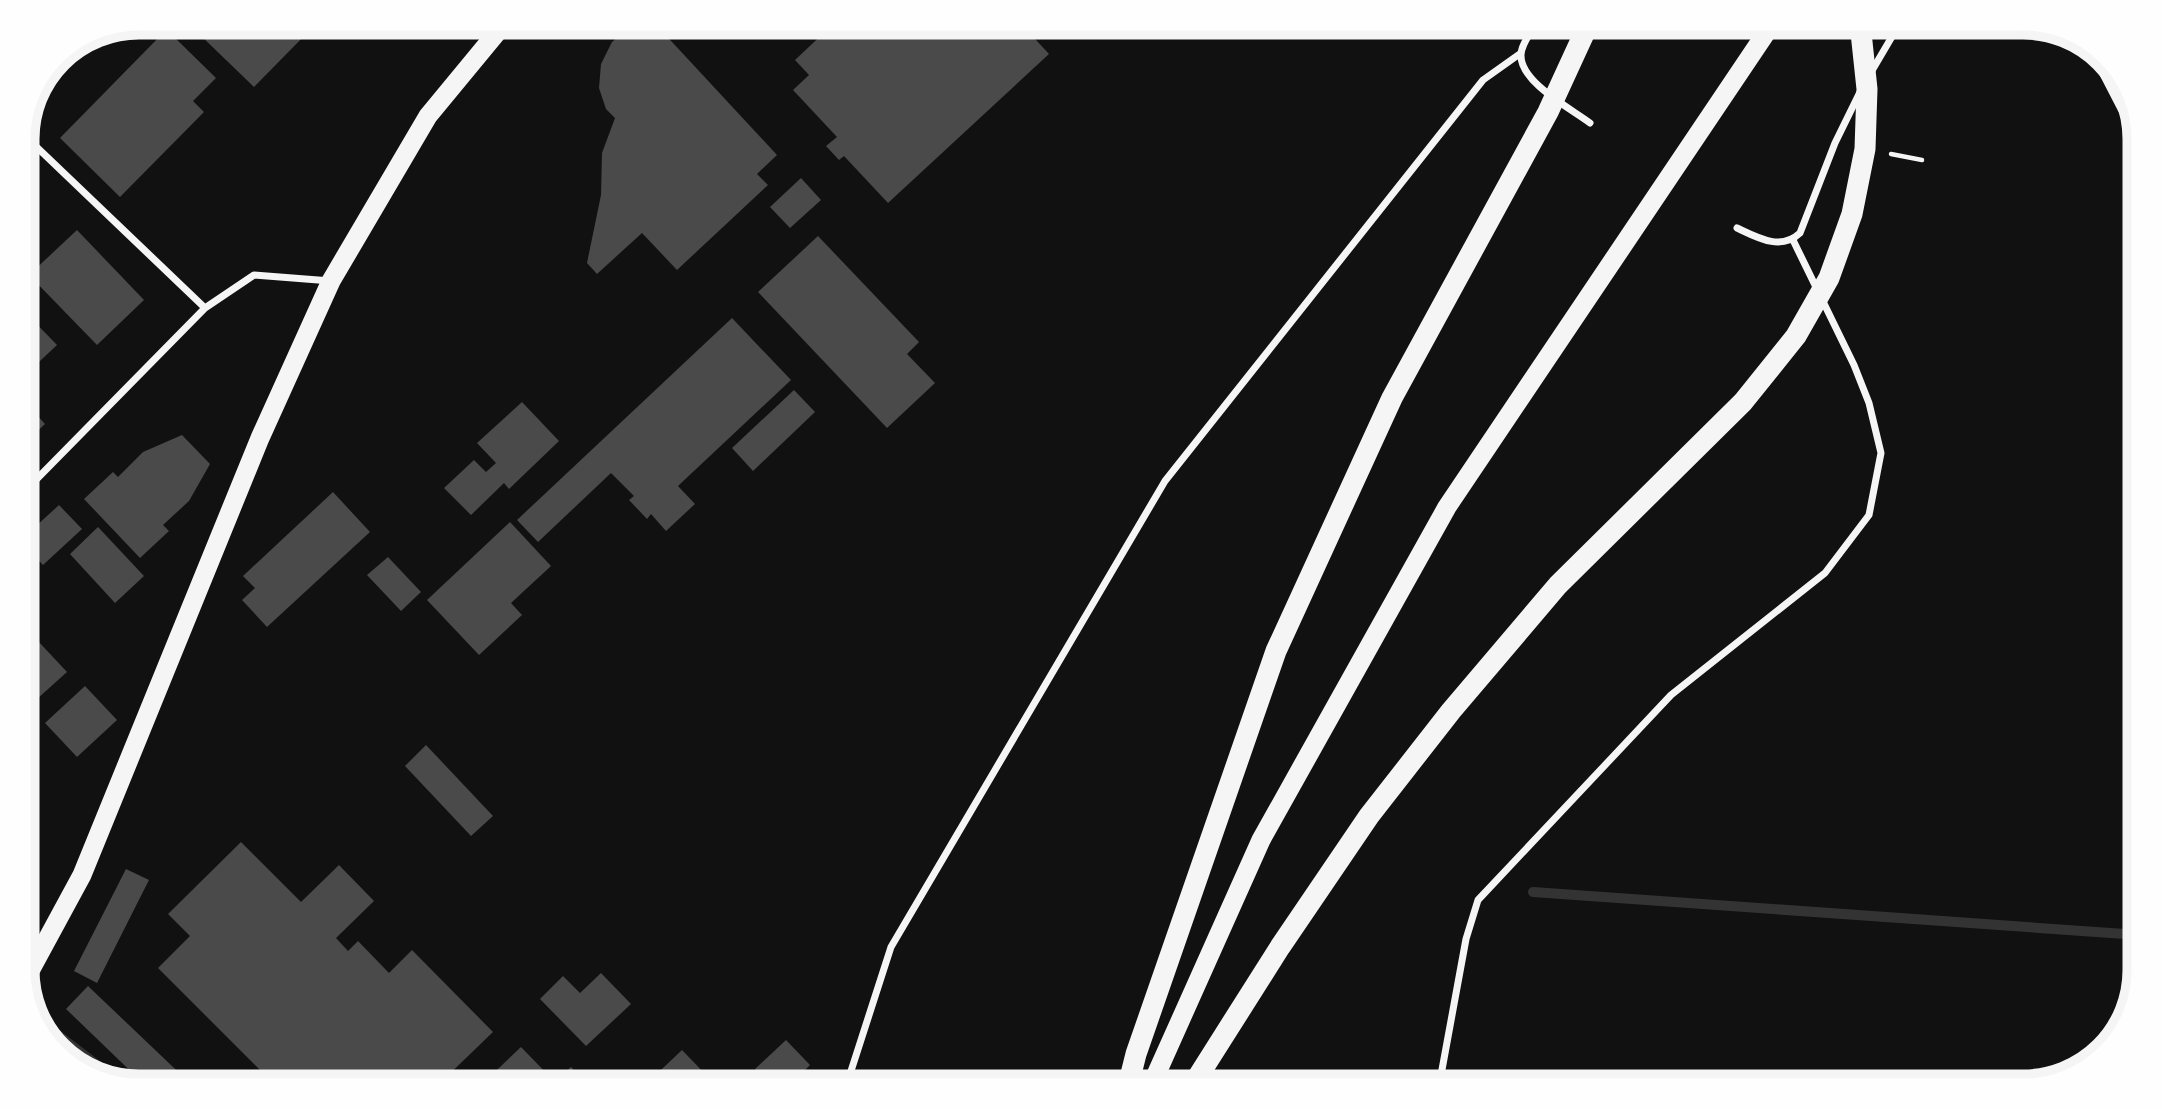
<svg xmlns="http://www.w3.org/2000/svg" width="2162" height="1109" font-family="Quicksand,sans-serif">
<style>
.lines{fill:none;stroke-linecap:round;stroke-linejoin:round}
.stream{stroke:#333;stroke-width:10}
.building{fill:#4a4a4a}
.path{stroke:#f5f5f5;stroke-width:4.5}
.minor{stroke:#f5f5f5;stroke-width:7}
.trunk{stroke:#f5f5f5;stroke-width:19}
.motorway{stroke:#f5f5f5;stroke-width:21}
.rim{fill:none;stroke:#f5f5f5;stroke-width:9}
</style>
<rect width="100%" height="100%" fill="#111"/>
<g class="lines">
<path class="stream" d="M1533 892 2139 935
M42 1023 119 1082"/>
</g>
<path class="building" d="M1024 27 1049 54 888 203 844 156 839 160 826 146 837 137 793 90 809 75 795 60 829 28H858L869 39 881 28Z
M627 29H660L777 155 757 174 768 185 677 270 642 233 597 274 587 263 601 195 602 153 615 118 606 109 599 88 601 64 612 42Z
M310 30 254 87 196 31Z
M165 31H168L216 78 193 101 204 112 120 197 60 138Z
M801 178 821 200 790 228 770 207Z
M77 230 144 300 97 345 29 275Z
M818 236 919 342 907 354 935 383 887 428 758 292Z
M23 310 57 345 23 377Z
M732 318 791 380 678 486 695 504 666 531 651 514 647 519 629 500 634 496 611 473 538 542 517 520Z
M794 390 815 412 753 471 732 448Z
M23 400 45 424 23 445Z
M522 402 559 441 509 489 504 483 471 515 444 488 474 460 486 472 496 463 477 443Z
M182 435 210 464 189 501 163 525 169 531 140 558 84 499 113 472 118 477 143 452Z
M333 492 370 532 267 627 242 600 255 588 243 576Z
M59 505 82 529 43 565 23 544V538Z
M510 522 551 566 511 603 522 615 479 655 427 600Z
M98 527 144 576 115 603 70 554Z
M388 557 421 592 401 611 367 575Z
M23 625 67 672 27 708 23 704Z
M85 686 117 720 77 757 45 723Z
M426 745 493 816 471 836 405 766Z
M241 842 301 902 339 865 374 901 336 938 348 951 358 941 389 973 412 950 493 1032 437 1086H276L158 968 190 936 168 914Z
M126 869 149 880 97 983 74 971Z
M601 973 631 1004 586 1046 540 999 563 976 580 993Z
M88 986 193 1086H146L66 1009Z
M786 1040 810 1065 801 1074 812 1086H772L755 1069Z
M521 1047 555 1082 571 1067 589 1086H480Z
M682 1050 710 1079 702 1086H644Z"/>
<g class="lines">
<path class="path" d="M1891 154 1922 160"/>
<path class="minor" d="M1535 25C1530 34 1521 45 1521 55 1520 82 1570 108 1590 123
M1870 74 1900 23
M23 134 205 308
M1737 228C1758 238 1781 251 1800 233L1835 143 1861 90
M23 493 205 308 254 275 331 281
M851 1086V1071L891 947 1165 481 1483 80 1521 53
M1439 1086 1466 939 1478 900 1671 695 1825 573 1869 515 1881 453 1869 403 1854 365 1793 240"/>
<path class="trunk" d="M24 982 82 875 260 438 331 281 428 116 499 30
M1151 1086 1261 840 1447 507 1772 24"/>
<path class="motorway" d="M2103 59 2135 121
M1128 1086 1136 1054 1276 651 1392 398 1548 112 1588 25
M1192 1086 1280 947 1369 816 1451 711 1558 585 1743 402 1796 336 1829 278 1852 214 1865 149 1867 89 1860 23"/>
</g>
<path d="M0 0H2162V1109H0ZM139 35H2023A104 104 0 0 1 2127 139V970A104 104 0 0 1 2023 1074H139A104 104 0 0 1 35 970V139A104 104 0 0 1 139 35Z" fill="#fefefe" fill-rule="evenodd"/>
<path class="rim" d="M139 35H2023A104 104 0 0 1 2127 139V970A104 104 0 0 1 2023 1074H139A104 104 0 0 1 35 970V139A104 104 0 0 1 139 35Z"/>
</svg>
